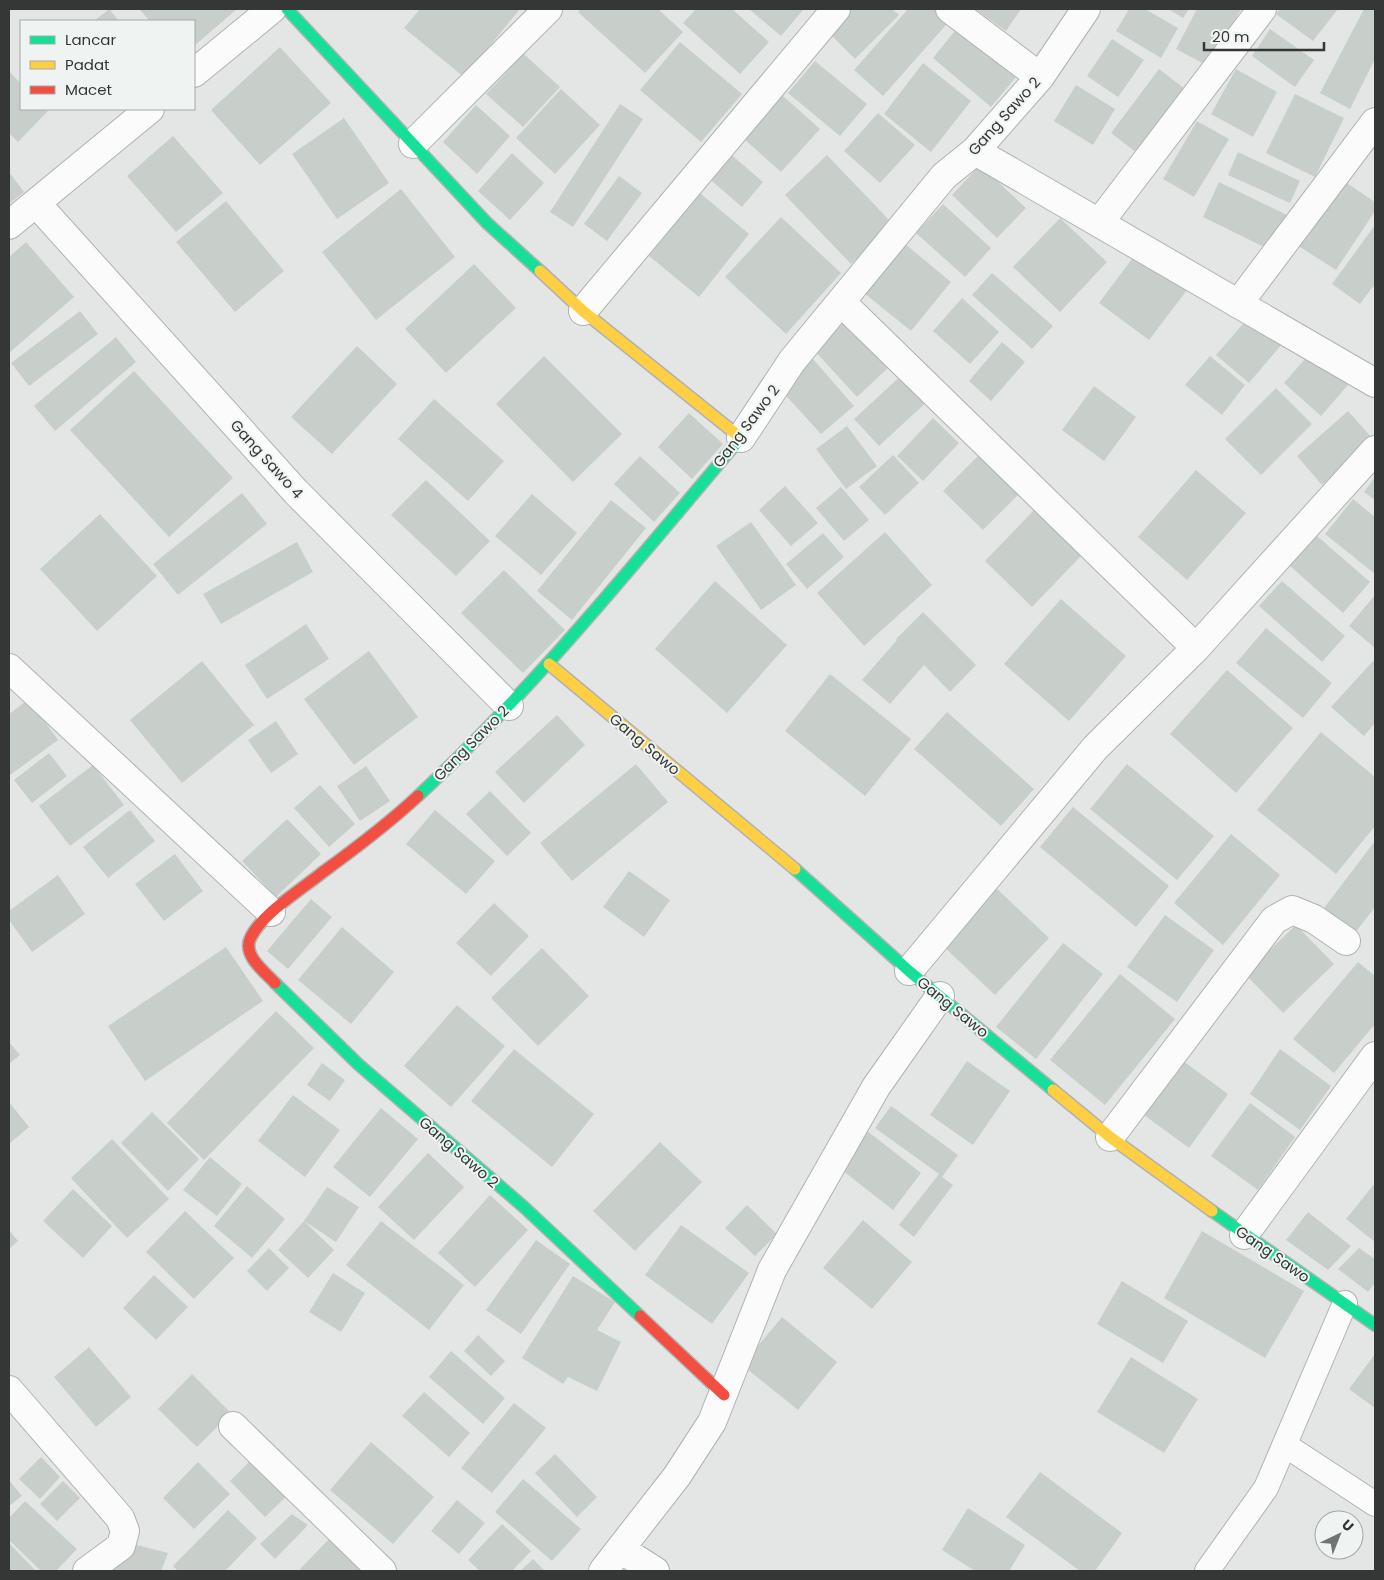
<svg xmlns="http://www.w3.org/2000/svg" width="1384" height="1580" font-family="Poppins,sans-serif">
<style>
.building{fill:#c8cfcb}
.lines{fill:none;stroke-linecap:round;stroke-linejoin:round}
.lane-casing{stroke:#b0b2b2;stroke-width:26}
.street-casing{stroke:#b0b2b2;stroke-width:30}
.fast-casing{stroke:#b0b2b2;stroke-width:14}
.slow-casing{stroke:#b0b2b2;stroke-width:14}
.jam-casing{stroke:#b0b2b2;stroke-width:14}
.lane{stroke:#fbfbfb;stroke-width:24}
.street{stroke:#fbfbfb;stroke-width:28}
.fast{stroke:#16e098;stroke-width:11}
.slow{stroke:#ffcf43;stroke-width:11}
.jam{stroke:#f24e42;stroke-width:11}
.labels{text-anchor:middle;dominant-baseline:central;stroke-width:4;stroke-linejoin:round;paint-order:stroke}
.street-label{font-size:15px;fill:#353737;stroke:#eff4f3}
</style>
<rect width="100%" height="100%" fill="#e3e6e5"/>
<path class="building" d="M109 9 119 21H94Z
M139 9H237L194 46V21H150Z
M420 9H520L464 77 404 28Z
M581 9H658L683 32 645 73 578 12Z
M696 9H732L769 42 740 74 683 23Z
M749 9H804L781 36Z
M841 9H892L899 15 855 59 823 27Z
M908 9H944L953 17 883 96 854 70Z
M975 9H1021L1006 31Z
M1129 9H1145L1178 28 1161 58 1116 31Z
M1168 9H1189L1183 18Z
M1197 9H1241L1210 67 1176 49Z
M1280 9H1338L1313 41 1276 14Z
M1364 9H1375V59L1350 109 1320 93Z
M962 22 1021 71 991 107 933 58Z
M1270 29 1314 60 1295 87 1252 56Z
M1112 39 1144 60 1118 97 1087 76Z
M680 42 742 94 701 142 640 90Z
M280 47 331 103 260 165 211 110Z
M524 54 560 87 523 127 486 94Z
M815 61 867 104 840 136 788 93Z
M923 63 971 101 931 152 884 114Z
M1159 69 1189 92 1141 156 1111 133Z
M1236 69 1277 92 1253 137 1211 114Z
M9 71 21 84V109H46L48 111 18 142 9 133Z
M1076 85 1115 109 1093 145 1054 121Z
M561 89 600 125 555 174 516 138Z
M1295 94 1344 118 1315 177 1266 153Z
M782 95 820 129 781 172 744 139Z
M620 104 643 119 573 227 550 212Z
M476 105 510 136 477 174 443 142Z
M878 113 915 145 880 183 844 151Z
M344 118 389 183 337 219 292 154Z
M1197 121 1229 139 1194 197 1163 179Z
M173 136 223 193 176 232 127 176Z
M727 151 763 182 742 207 706 176Z
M1238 152 1300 181 1290 203 1228 175Z
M512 153 544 183 510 220 478 191Z
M827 155 893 224 851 264 785 195Z
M980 165 1026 208 997 238 952 195Z
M9 172 24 192 9 204Z
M619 176 642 193 607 241 584 224Z
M1341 179 1375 202V211L1336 270 1297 245Z
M1219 182 1287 215 1270 250 1203 217Z
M401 189 455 257 376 320 322 252Z
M700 193 749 234 699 297 649 256Z
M226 201 284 271 235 312 176 242Z
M943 204 991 248 965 277 916 233Z
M781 217 841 273 786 334 725 277Z
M1060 218 1107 262 1060 312 1013 267Z
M1375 225V284L1360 304 1332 284Z
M26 242 74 297 9 353V257Z
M904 243 951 282 911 331 864 293Z
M1140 248 1190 286 1149 340 1099 303Z
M474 264 516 308 446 373 405 329Z
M992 273 1053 326 1032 349 972 295Z
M962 298 999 332 970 364 933 331Z
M80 311 98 334 29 386 11 363Z
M1249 317 1282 344 1249 383 1216 355Z
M844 318 889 367 857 397 812 348Z
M116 337 136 362 55 431 34 406Z
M1002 342 1025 362 991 401 969 381Z
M357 346 397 384 332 454 291 417Z
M1311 352 1348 385 1321 416 1284 383Z
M544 356 622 434 573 482 496 404Z
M1210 356 1245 385 1222 415 1185 385Z
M813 359 854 406 821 434 780 389Z
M134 371 233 478 169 537 70 430Z
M905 372 930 399 879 446 854 419Z
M1094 386 1136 417 1104 461 1062 430Z
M1276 388 1312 424 1261 475 1225 439Z
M434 399 504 461 468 501 398 439Z
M1348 411 1374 440 1322 485 1297 456Z
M689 413 723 444 692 479 658 447Z
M933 418 959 443 923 481 897 456Z
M847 426 877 466 846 489 816 449Z
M985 449 1024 489 983 530 943 491Z
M893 455 919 483 885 515 859 487Z
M640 456 680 493 654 522 614 484Z
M1196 470 1246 513 1187 580 1138 537Z
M1375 477V500L1364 492Z
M426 480 490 541 456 576 391 515Z
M785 486 818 523 791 546 759 510Z
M841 487 869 520 844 541 816 508Z
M242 493 267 524 178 595 153 564Z
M532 494 577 533 541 575 495 536Z
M1353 499 1375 517V574L1325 534Z
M611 500 646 528 572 620 537 591Z
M1034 510 1082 555 1032 607 985 561Z
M100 514 157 576 97 631 40 569Z
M751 522 796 585 761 610 716 546Z
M885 532 932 585 864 646 817 593Z
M823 533 844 557 807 589 786 564Z
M1317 536 1370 582 1343 613 1290 566Z
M297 542 313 572 221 624 203 594Z
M504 570 565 630 523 673 461 613Z
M715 581 787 645 727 713 655 649Z
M1282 581 1345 636 1322 662 1259 606Z
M1375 595V648L1349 626Z
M1061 599 1126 656 1069 721 1004 664Z
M923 612 976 665 950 692 924 665 890 704 862 680 897 640 896 639Z
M306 624 329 659 267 699 245 665Z
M1266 628 1332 683 1303 718 1236 663Z
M369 651 418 717 354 765 304 699Z
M202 661 254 725 182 783 130 720Z
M1373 661 1375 663V723L1364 736 1331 707Z
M1227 670 1293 728 1236 793 1170 734Z
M830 674 911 739 865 796 785 731Z
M29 699 58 740 10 775 9 714Z
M947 712 1034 789 1001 826 914 749Z
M557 715 585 745 524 803 495 772Z
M276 721 298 754 271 773 248 740Z
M1321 732 1375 777V826L1336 874 1257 810Z
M49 753 67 776 32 803 14 780Z
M636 764 668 802 572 881 540 843Z
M1127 764 1214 836 1177 880 1090 809Z
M93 765 124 805 70 846 39 806Z
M366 766 390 801 360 821 337 786Z
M320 785 355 824 329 847 294 808Z
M490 791 531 833 507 856 466 814Z
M1073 807 1169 886 1136 927 1040 847Z
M130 810 155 841 108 878 83 847Z
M435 810 495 861 466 894 406 844Z
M287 819 321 854 276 897 242 861Z
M1231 834 1280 875 1223 945 1174 903Z
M1375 841V907L1355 933 1324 908Z
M175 854 203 891 164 921 135 884Z
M629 871 670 900 644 937 603 907Z
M58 875 85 914 32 952 9 920V911Z
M996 888 1049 938 995 995 942 945Z
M311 899 332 917 288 969 267 951Z
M494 903 529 936 491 976 456 943Z
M1165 915 1214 950 1177 1002 1127 967Z
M1296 925 1334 964 1283 1013 1245 974Z
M342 927 394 972 351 1024 298 980Z
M1063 943 1103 974 1036 1059 996 1027Z
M226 947 263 1001 145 1081 108 1026Z
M542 948 589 996 538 1046 491 998Z
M1358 962 1375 976V1024L1334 1073 1293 1039Z
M1120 974 1175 1019 1105 1105 1050 1060Z
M457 1005 505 1046 451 1107 404 1066Z
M276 1011 314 1048 204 1160 167 1123Z
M9 1042 20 1055 9 1064Z
M514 1049 594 1114 552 1167 471 1101Z
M1280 1049 1331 1086 1300 1130 1250 1094Z
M967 1061 1010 1091 973 1145 930 1115Z
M1183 1061 1228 1094 1189 1148 1144 1115Z
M322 1063 345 1080 330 1101 307 1085Z
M293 1095 340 1130 305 1177 258 1141Z
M9 1102 29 1127 9 1144Z
M1250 1103 1295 1137 1258 1190 1211 1156Z
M891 1106 958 1155 942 1177 953 1185 914 1237 899 1225 939 1174 875 1128Z
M381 1108 418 1139 370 1197 333 1167Z
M152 1112 199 1159 168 1191 121 1143Z
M866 1130 921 1173 893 1210 838 1167Z
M112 1139 169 1199 127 1238 71 1178Z
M660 1142 702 1182 635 1251 593 1211Z
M428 1153 464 1187 414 1240 378 1207Z
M210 1157 242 1184 217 1216 183 1190Z
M1375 1183V1242L1346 1219Z
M247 1186 285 1219 252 1258 214 1226Z
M327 1187 359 1207 336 1242 304 1221Z
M73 1189 112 1226 83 1258 43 1221Z
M490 1195 528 1230 475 1287 438 1253Z
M747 1205 777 1234 755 1256 725 1228Z
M185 1211 234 1258 194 1299 146 1252Z
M1308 1212 1351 1246 1328 1270 1286 1240Z
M863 1220 912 1262 872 1309 823 1268Z
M304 1221 334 1250 308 1278 278 1250Z
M381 1221 464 1285 429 1330 346 1265Z
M681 1225 749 1273 712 1324 645 1275Z
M9 1230 18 1241 9 1249Z
M1202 1231 1304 1291 1265 1358 1164 1298Z
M536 1240 570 1264 521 1334 486 1310Z
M269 1248 289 1268 267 1291 247 1271Z
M1359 1248 1375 1259V1283L1368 1292 1338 1269Z
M333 1273 365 1293 341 1332 309 1312Z
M154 1275 188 1307 156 1340 123 1308Z
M573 1276 615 1302 597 1330 621 1342 597 1391 568 1377 563 1384 522 1358Z
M1122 1281 1188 1321 1163 1363 1097 1324Z
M782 1317 837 1362 798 1410 742 1365Z
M478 1335 505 1361 491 1376 464 1351Z
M89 1347 131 1397 96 1427 54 1377Z
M451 1351 505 1398 483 1424 429 1377Z
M1375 1354V1408L1349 1389Z
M1131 1357 1198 1399 1164 1453 1097 1412Z
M192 1374 231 1413 197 1447 158 1409Z
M424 1392 470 1433 449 1457 402 1416Z
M514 1403 546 1428 492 1493 461 1468Z
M371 1442 434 1497 393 1544 330 1490Z
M259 1452 294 1489 265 1517 230 1481Z
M555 1454 597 1497 577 1517 535 1473Z
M41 1457 60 1477 40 1499 19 1479Z
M198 1462 230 1494 194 1529 163 1498Z
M1040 1472 1122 1533 1095 1571H1080L1006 1517Z
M523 1479 581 1529 552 1561 495 1512Z
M9 1480 22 1496 9 1506Z
M63 1481 80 1498 57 1521 40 1504Z
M457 1500 485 1523 459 1554 431 1531Z
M25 1501 77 1549 56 1571H41L9 1540V1518Z
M968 1508 1025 1545 1009 1571H975L942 1550Z
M228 1510 257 1538 225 1571H178L173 1566Z
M292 1514 308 1525 275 1559 260 1544Z
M502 1524 531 1551 512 1571H480L468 1560Z
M331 1537 364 1568 360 1571H303L300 1569Z
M9 1543 36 1571H9Z
M133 1544 168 1553 161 1571H107Z
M533 1559 545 1571H520Z"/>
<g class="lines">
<g class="lane-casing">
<path id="lane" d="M1285 1445 1375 1504
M1207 1571 1266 1488 1345 1303"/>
</g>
<g class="street-casing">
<path id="street" d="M950 9 1040 77
M194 73 272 9
M413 144 548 9
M975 151 1375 383
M36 203 296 492 509 706
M1099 223 1262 9
M9 225 150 109
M841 302 1196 648
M1238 304 1375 122
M583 311 836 9
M741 438 792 361 944 176 975 151 1040 77 1086 9
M9 668 271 912
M909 971 1095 748 1196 648 1375 450
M1110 1137 1274 920 1292 910 1314 919 1346 941
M1244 1235 1375 1056
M9 1390 120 1518 125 1531 121 1546 87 1571
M233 1426 382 1571
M622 1550 655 1571
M603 1571 677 1476 712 1422 772 1270 876 1087 940 996"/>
</g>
<g class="fast-casing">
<path id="fast" d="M287 9 487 223 540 271
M418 796C535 687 635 563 738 441
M795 869 909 971 1053 1090
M275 983 358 1064 525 1208 640 1316
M1212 1211 1375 1325"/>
</g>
<g class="slow-casing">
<path id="slow" d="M540 271 583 311 741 438 738 441
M549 664 795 869
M1053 1090 1110 1137 1212 1211"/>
</g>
<g class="jam-casing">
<path id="jam" d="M275 983C265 972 243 956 250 939 261 914 302 889 323 872 356 848 388 824 418 796
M640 1316 724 1395"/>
</g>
<use href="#lane" class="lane"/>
<use href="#street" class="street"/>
<use href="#fast" class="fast"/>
<use href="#slow" class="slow"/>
<use href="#jam" class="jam"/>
</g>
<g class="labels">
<g class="street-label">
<text transform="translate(1004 116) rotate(-48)">Gang Sawo 2</text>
<text transform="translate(746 426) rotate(-53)">Gang Sawo 2</text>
<text transform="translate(267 459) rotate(48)">Gang Sawo 4</text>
<text transform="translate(471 743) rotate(-45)">Gang Sawo 2</text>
<text transform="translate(645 744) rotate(40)">Gang Sawo</text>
<text transform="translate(953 1007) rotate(39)">Gang Sawo</text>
<text transform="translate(459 1152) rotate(41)">Gang Sawo 2</text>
<text transform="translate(1273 1254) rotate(35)">Gang Sawo</text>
</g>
</g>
<rect width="1384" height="1580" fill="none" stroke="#353737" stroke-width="20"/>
<rect x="20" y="20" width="175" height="90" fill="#eff4f3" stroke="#a5a8a8"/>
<rect x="30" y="36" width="25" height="8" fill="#16e098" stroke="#a5a8a8"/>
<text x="65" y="45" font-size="15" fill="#353737">Lancar</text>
<rect x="30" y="61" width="25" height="8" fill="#ffcf43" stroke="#a5a8a8"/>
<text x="65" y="70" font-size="15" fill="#353737">Padat</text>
<rect x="30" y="86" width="25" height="8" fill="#f24e42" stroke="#a5a8a8"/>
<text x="65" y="95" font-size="15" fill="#353737">Macet</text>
<g transform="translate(1339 1535) rotate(43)"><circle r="24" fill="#eff4f3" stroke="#a5a8a8"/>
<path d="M0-4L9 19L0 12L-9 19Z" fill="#727474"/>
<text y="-8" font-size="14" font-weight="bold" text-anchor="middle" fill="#353737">U</text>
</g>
<path d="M1204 42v8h120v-8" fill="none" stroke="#353737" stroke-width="2.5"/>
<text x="1212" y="42" font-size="15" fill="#353737" stroke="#eff4f3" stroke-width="4" paint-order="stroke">20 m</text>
</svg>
